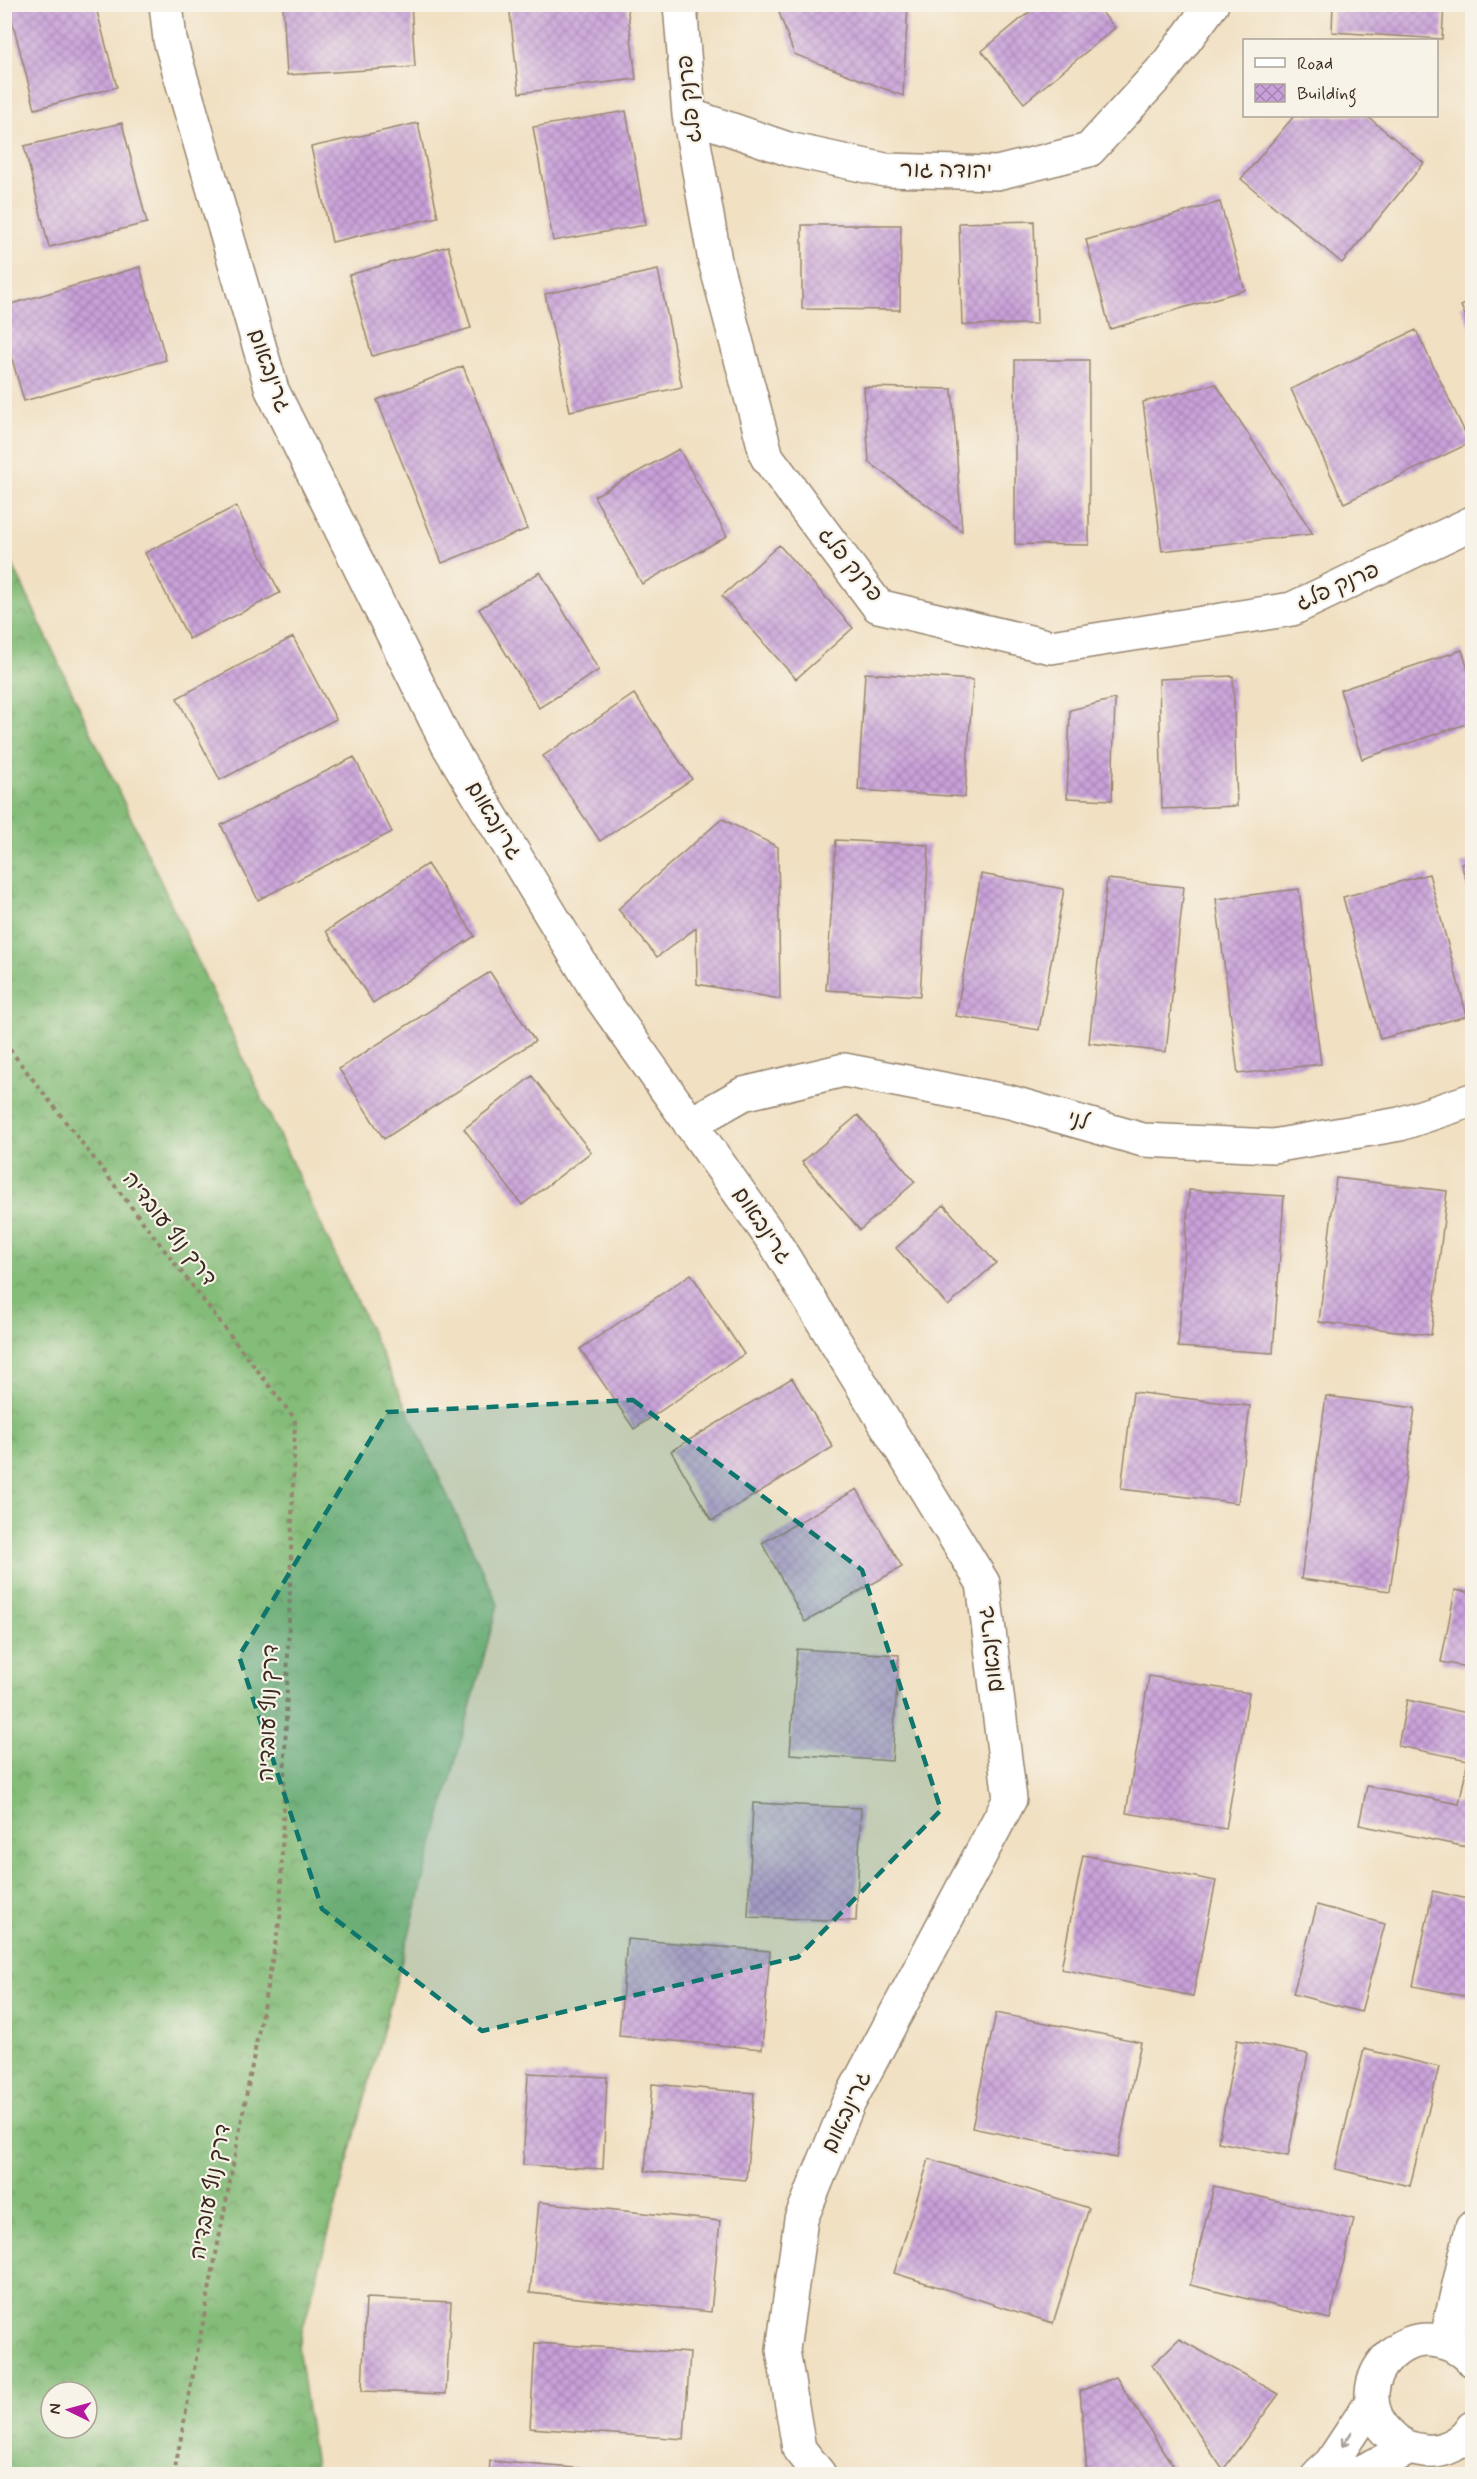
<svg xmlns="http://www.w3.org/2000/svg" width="1477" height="2479" font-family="Mynerve,'Playpen Sans Hebrew',sans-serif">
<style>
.forest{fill:url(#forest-crowns);stroke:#60734c;stroke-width:1.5;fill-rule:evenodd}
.building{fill:url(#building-cross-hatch)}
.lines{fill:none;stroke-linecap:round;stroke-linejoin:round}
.minor-casing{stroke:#968570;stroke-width:36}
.path{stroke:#968570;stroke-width:4;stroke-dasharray:4.5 4.5;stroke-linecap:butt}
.minor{stroke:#fff;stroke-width:33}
.oneway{stroke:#a79f9a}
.marked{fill:#0f766e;fill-opacity:0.2;stroke:#0f766e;stroke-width:4.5;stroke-dasharray:12 8;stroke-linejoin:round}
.labels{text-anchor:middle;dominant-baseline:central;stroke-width:4.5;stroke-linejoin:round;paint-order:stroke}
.street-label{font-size:22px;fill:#3b2a1e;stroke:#f7f3e8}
</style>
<defs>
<pattern id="forest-crowns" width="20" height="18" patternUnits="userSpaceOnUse" patternTransform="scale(1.5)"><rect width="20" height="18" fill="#84bc79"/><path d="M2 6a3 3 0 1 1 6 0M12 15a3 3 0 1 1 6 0" fill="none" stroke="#6d9963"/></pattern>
<pattern id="building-cross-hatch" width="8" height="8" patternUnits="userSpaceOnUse" patternTransform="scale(1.5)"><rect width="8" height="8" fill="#c9a1da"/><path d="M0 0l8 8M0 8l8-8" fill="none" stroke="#a483b0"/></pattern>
</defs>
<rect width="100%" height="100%" fill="#f7f3e8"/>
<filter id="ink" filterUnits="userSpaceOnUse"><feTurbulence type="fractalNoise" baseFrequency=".0167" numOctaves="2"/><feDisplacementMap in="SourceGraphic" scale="12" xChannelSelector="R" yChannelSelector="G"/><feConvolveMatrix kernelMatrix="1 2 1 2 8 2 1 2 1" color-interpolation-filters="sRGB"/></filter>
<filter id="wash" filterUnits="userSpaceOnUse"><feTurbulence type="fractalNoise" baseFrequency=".008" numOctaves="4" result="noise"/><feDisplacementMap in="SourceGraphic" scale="24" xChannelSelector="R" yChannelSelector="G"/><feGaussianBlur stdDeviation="1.35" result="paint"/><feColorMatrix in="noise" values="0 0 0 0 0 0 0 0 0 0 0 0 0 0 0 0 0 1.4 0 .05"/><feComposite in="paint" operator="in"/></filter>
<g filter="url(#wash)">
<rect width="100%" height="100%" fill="#f1e0c2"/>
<path class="forest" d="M4 546 498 1604 298 2346 316 2474H5ZM51 2392H87V2428H51Z"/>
<g id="blocks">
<path class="building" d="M95 4 117 87 35 109 8 5Z
M308 4H411L415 67 287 75 283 6Z
M509 4H627L636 79 519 93Z
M776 4H908L903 96 794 54Z
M1039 4H1095L1115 28 1024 103 982 51Z
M1333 4H1444L1442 39 1332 32Z
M626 111 646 225 553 241 533 127Z
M1294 116H1367L1424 163 1342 263 1241 179Z
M122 123 147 223 49 247 24 146Z
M418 123 438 217 332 242 311 147Z
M1220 202 1245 290 1110 329 1086 240Z
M1034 221 1037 324 962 325 959 223Z
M802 225H901L900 310 802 309Z
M448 246 471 328 372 356 349 275Z
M140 267 166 360 24 401 4 331V306Z
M658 270 682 387 570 411 545 294Z
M1472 301V330L1461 306Z
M1416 330 1470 443 1344 503 1291 389Z
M1015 360H1089V545L1015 544Z
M463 366 527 529 442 563 377 400Z
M1216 384 1313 534 1162 551 1143 402Z
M864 387 952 389 962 531 869 462Z
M679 449 727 536 642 584 594 496Z
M236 506 280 593 189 639 145 553Z
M779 545 853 628 796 679 722 596Z
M540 572 599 670 539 708 479 609Z
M293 637 336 719 220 780 177 698Z
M1462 650 1472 683V722L1362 759 1340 690Z
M865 673 973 680 965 797 858 790Z
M1233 676 1237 806 1162 809 1159 679Z
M634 694 692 779 600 841 543 756Z
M1115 699 1112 800 1067 798 1070 710Z
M354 757 392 832 258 900 221 825Z
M722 819 778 847 780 999 697 984 696 928 657 957 618 909Z
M836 840 929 845 920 996 826 990Z
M1472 860V898L1461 864Z
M427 864 475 936 373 1003 326 931Z
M981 874 1064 889 1039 1030 956 1016Z
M1429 874 1467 1016 1380 1039 1343 897Z
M1107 879 1184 887 1166 1052 1089 1043Z
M1299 889 1321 1064 1238 1074 1216 899Z
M490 972 535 1041 384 1139 339 1069Z
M532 1076 591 1152 522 1205 464 1129Z
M858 1115 915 1182 860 1230 802 1162Z
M1336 1178 1447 1191 1431 1335 1319 1322Z
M1189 1190 1284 1196 1273 1353 1178 1347Z
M944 1205 996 1263 948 1306 896 1248Z
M691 1274 744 1354 634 1429 580 1349Z
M792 1378 833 1447 712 1521 671 1451Z
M1133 1392 1250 1406 1238 1503 1121 1489Z
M1326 1396 1415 1408 1390 1591 1301 1579Z
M857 1489 902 1567 805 1622 762 1543Z
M1455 1590 1472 1593V1668L1441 1662Z
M797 1649 899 1655 892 1761 790 1754Z
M1149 1676 1249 1693 1226 1829 1126 1813Z
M1407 1700 1472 1714V1848L1359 1825 1367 1786 1459 1804 1468 1760 1398 1746Z
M753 1803 861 1808 856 1921 748 1917Z
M1083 1855 1216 1881 1193 1996 1061 1969Z
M1433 1891 1472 1900V1980L1469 1997 1413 1986Z
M1317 1905 1385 1924 1361 2012 1293 1994Z
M627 1939 770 1951 762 2049 619 2036Z
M996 2013 1141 2042 1117 2158 972 2128Z
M1237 2040 1308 2054 1288 2156 1218 2142Z
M1364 2049 1439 2067 1410 2186 1335 2169Z
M528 2073 607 2077 603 2169 523 2165Z
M652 2084 754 2093 746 2180 645 2171Z
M929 2159 1089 2208 1053 2323 894 2273Z
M1214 2186 1354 2219 1330 2319 1190 2285Z
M539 2202 720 2221 711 2312 530 2293Z
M366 2298 451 2302 446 2394 362 2391Z
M1179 2339 1279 2394 1223 2470 1152 2365Z
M535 2343 690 2353 684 2439 530 2428Z
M1116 2377 1178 2474H1087L1080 2391Z
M490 2461 586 2469 585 2474H489Z"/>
</g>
</g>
<g filter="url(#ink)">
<use href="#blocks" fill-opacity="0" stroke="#968570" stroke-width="1.5"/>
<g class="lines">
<g class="minor-casing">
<path id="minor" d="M166 4 170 40 272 390 448 745 602 999 775 1243 983 1583 1010 1799 848 2104 801 2219 783 2350 799 2449 819 2474
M680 4 689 115 715 261 767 457 878 606 1051 647 1292 609 1472 523
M689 115 788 149 885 170 997 173 1089 150 1166 66 1212 4
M690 1124 743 1094 844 1070 1010 1102 1143 1140 1273 1146 1400 1124 1472 1100
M1446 2342 1472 2228
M1472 2360C1412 2302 1339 2384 1388 2433 1398 2444 1411 2450 1425 2451 1443 2453 1463 2443 1472 2428
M1319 2474 1331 2463 1372 2401
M1357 2474 1410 2448"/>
</g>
<path class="path" d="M4 1042 295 1419 280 1919 174 2474"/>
<use href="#minor" class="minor"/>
</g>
<defs><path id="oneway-shaft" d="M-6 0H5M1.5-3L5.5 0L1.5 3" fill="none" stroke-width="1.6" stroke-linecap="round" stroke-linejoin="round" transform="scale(1.5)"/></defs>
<use class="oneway" href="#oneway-shaft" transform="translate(1347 2439) rotate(124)"/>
</g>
<path class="marked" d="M633 1400 862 1570 941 1810 798 1957 482 2031 322 1909 239 1656 387 1412Z"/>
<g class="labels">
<g class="street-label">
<text transform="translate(690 99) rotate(-96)">פרנק פלג</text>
<text transform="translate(946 171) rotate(1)">יהודה גור</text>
<text transform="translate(269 371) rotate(70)">גרינבאום</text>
<text transform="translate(850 565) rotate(51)">פרנק פלג</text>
<text transform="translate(1338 587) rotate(-24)">פרנק פלג</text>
<text transform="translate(494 821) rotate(59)">גרינבאום</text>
<text transform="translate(1078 1121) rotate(16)">לני</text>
<text transform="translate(762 1226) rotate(56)">גרינבאום</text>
<text transform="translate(169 1229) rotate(52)">דרך נוף עובדיה</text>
<text transform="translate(991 1649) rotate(-97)">גרינבאום</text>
<text transform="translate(269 1713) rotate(-88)">דרך נוף עובדיה</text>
<text transform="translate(847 2112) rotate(-65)">גרינבאום</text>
<text transform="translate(211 2192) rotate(-79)">דרך נוף עובדיה</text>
</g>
</g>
<rect width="1477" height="2479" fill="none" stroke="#f7f3e8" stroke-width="24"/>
<rect x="1243" y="39" width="195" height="78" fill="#f7f3e8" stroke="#aca397" stroke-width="1.5"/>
<rect x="1255" y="58" width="30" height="9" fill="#ffffff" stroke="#aca397" stroke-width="1.5"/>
<text x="1297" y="69" font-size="18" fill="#3b2a1e">Road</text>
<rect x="1255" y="84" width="30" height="18" fill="url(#building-cross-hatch)" stroke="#aca397" stroke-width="1.5"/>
<text x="1297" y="99" font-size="18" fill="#3b2a1e">Building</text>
<g transform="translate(69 2410) rotate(275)"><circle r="28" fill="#f7f3e8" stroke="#aca397" stroke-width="1.5"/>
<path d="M0-4.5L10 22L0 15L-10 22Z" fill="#b5179e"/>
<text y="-9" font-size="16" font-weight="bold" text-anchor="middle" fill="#3b2a1e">N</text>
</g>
</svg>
